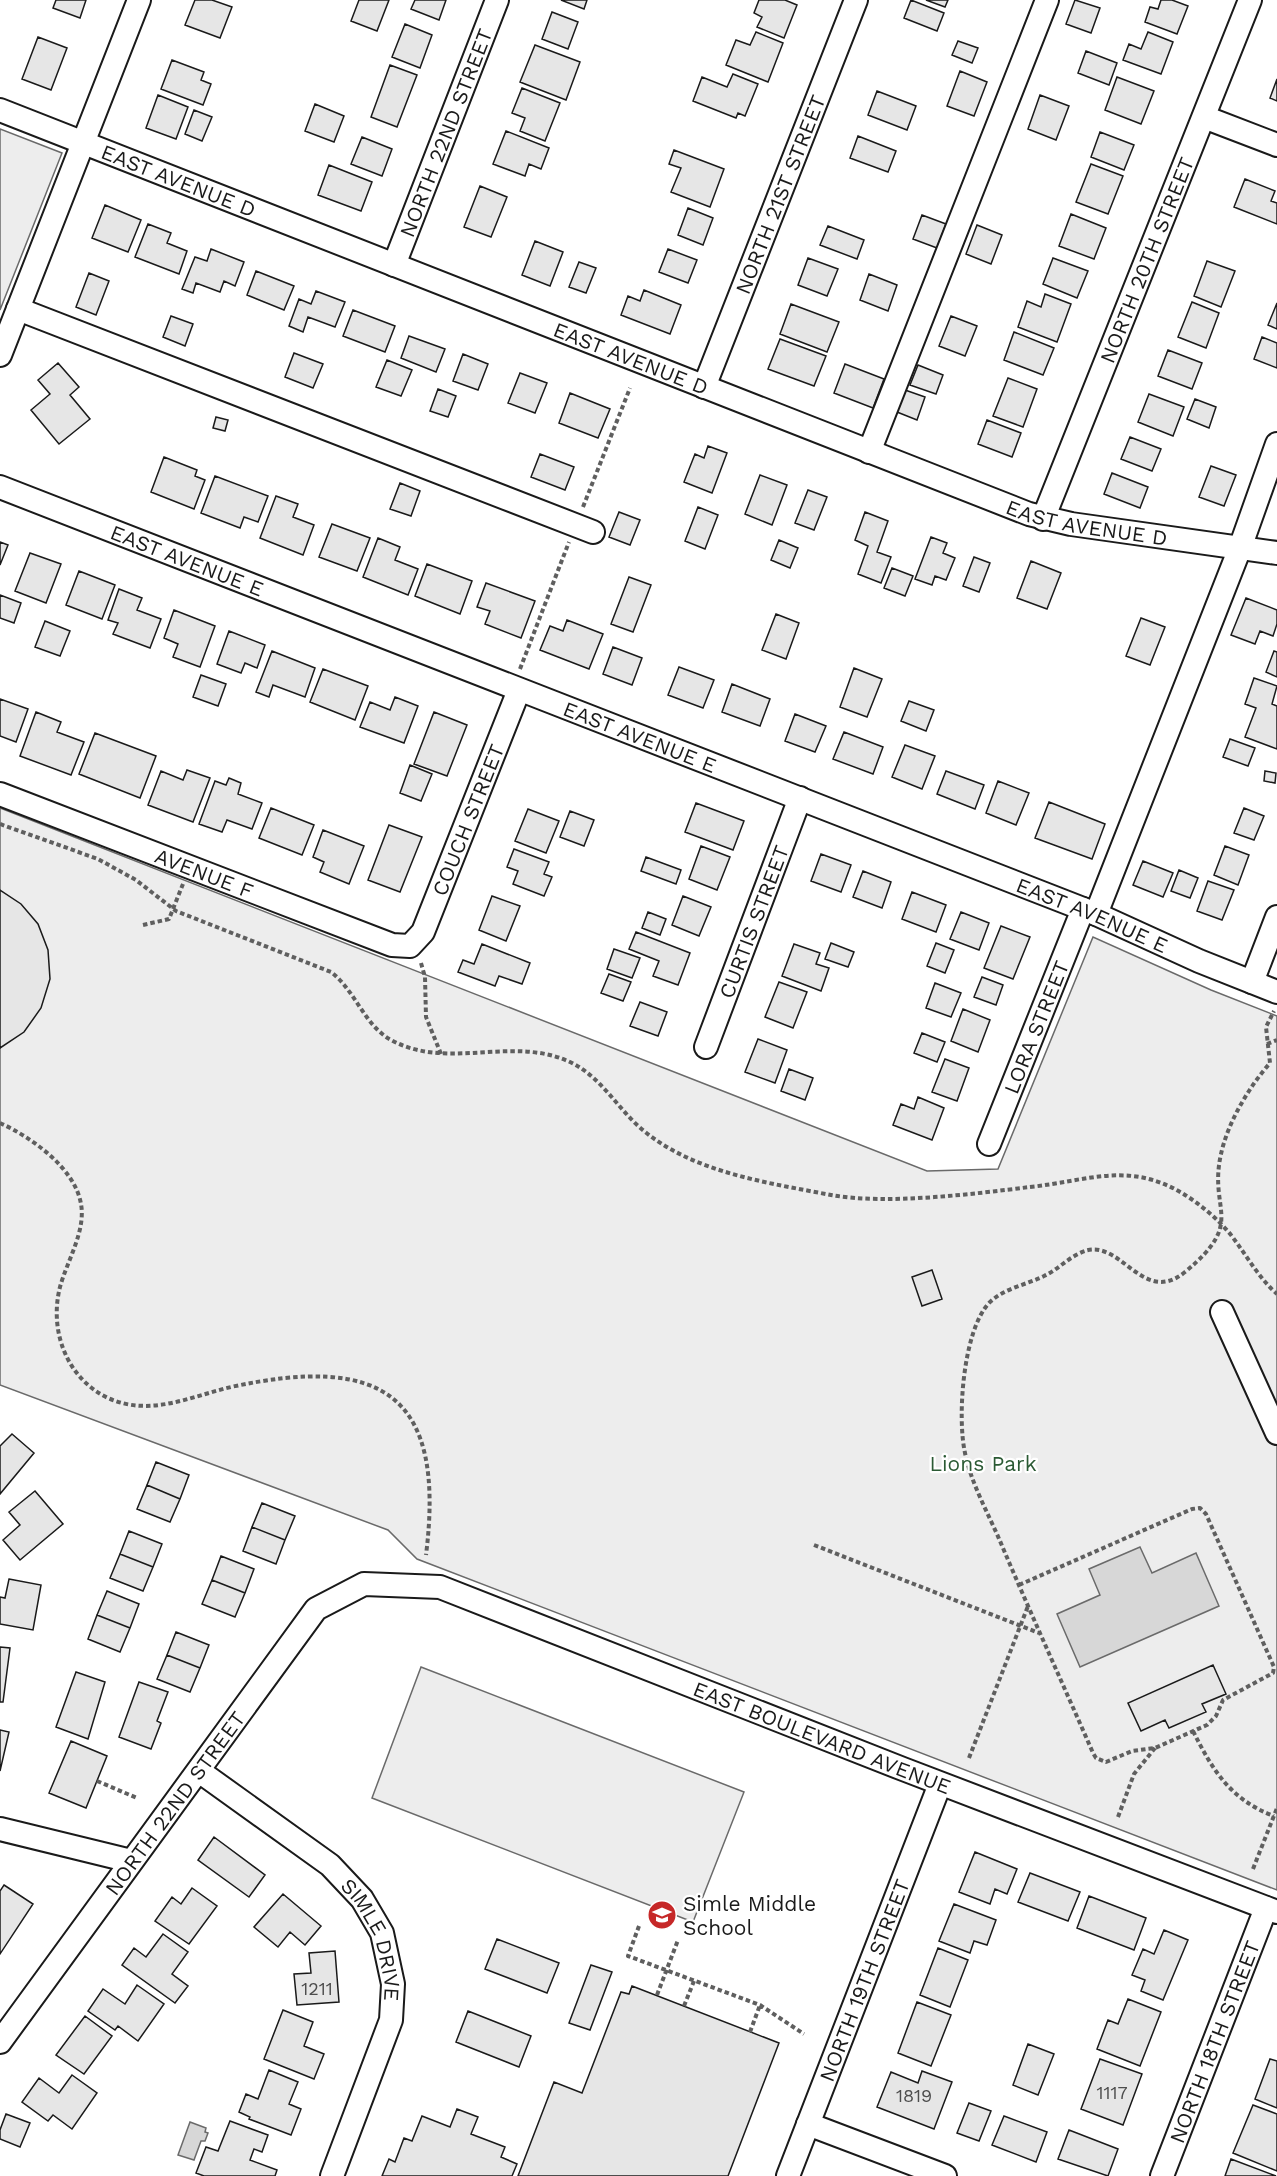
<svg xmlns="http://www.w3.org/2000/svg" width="1277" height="2176" font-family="'Work Sans',sans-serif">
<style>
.built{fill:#ededed;stroke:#6a6a6a;stroke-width:1.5}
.water{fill:#d7d7d7;stroke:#6a6a6a;stroke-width:1.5}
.building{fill:#e6e6e6;stroke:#1a1a1a;stroke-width:1.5}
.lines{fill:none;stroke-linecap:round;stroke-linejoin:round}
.minor-casing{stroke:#1a1a1a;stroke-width:26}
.path{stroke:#5f5f5f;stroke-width:4;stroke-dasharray:4.5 3;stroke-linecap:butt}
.minor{stroke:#fff;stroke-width:22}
.labels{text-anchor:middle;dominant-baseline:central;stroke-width:4.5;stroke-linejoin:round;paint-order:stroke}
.number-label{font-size:18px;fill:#4d4d4d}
.street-label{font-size:21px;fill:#1a1a1a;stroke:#fff}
.park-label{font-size:21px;fill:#2b5a34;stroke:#fff}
.poi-label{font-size:21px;fill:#1a1a1a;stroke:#fff;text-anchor:start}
</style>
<rect width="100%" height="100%" fill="#fff"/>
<path class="built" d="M0 129 62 153 0 310Z
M0 808 927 1171 998 1169 1093 937 1211 990 1277 1016V1890L417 1559 388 1530 0 1385Z
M421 1667 744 1792 693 1922 372 1798Z"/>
<path class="water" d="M1140 1547 1152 1573 1196 1553 1219 1606 1080 1667 1057 1614 1100 1595 1089 1569Z
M190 2122 206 2128 205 2132 208 2133 205 2141H201L194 2160 178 2155Z"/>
<path class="building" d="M56 0H86L80 18 53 8Z
M195 0H212L232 7 220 38 185 25Z
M359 0H389L377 31 351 21Z
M415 0H446L439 20 411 9Z
M561 0H587L584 9Z
M759 0H785L797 5 784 38 757 27 762 17 754 13Z
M911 0 944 13 937 31 904 18Z
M926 0H948L945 7Z
M1075 0 1100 8 1091 33 1066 24Z
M1161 0H1172L1188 6 1177 34 1145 22 1150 7 1158 9Z
M552 12 578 22 568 49 542 39Z
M405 24 432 35 420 68 392 57Z
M756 32 783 43 768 82 726 65 736 40 750 45Z
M1148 32 1173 42 1161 74 1123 60 1129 44 1141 49Z
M38 37 67 48 51 90 22 79Z
M958 41 978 48 972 63 952 55Z
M535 45 580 62 566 100 520 82Z
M1086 51 1117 63 1109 85 1078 73Z
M172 60 204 72 201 80 211 84 203 105 161 89Z
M390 65 417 75 397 127 371 117Z
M960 71 987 82 974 116 947 106Z
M733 74 758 84 745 116 738 113 736 118 693 101 702 77 727 87Z
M1117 77 1154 91 1141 124 1105 110Z
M1277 79V101L1270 98Z
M522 88 560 103 545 141 520 131 525 118 512 113Z
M877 91 916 106 907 130 868 115Z
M158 95 188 107 176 139 146 128Z
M1040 95 1069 106 1056 140 1028 129Z
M315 104 344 116 334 142 305 131Z
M194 110 212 117 202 141 185 134Z
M506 131 549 148 541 169 529 164 525 176 493 164Z
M1100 132 1134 145 1124 170 1091 157Z
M858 136 896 151 888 172 850 158Z
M362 137 392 149 382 176 351 164Z
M674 150 724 169 710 207 671 192 681 168 669 164Z
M1091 164 1123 176 1108 214 1076 202Z
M329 165 372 182 361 211 318 195Z
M1245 179 1275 191 1271 201 1277 203V224L1234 207Z
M480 186 507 197 491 237 464 227Z
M105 205 141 220 128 252 92 238Z
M688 208 713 218 703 245 678 235Z
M1071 214 1106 228 1094 259 1059 246Z
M922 215 946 224 937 248 913 239Z
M148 224 171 233 167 243 187 251 179 274 135 257Z
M977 225 1002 235 991 264 966 254Z
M828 226 864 240 857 259 820 245Z
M535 241 563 252 550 286 522 275Z
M211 249 244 262 235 286 224 281 220 292 196 283 193 293 182 289 195 257 207 261Z
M668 249 697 260 688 283 659 272Z
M808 258 838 269 827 296 798 285Z
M1053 258 1088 271 1077 298 1043 284Z
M1207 261 1235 271 1221 307 1194 296Z
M579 262 596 268 586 293 569 287Z
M256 271 294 286 284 310 247 295Z
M89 273 109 281 96 315 76 307Z
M869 274 897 285 888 311 860 300Z
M644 290 681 305 670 334 621 315 628 296 640 301Z
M316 291 345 302 335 327 308 317 303 332 289 326 299 299 311 304Z
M1045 294 1071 304 1057 342 1018 327 1027 301 1041 307Z
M1192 302 1219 313 1206 348 1178 337Z
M1277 303V329L1268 325Z
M791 304 839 322 827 352 780 334Z
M353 310 395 326 385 352 343 336Z
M171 316 193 324 185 346 163 337Z
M951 316 977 326 965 356 939 346Z
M1014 332 1054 348 1043 375 1004 360Z
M409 336 445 349 436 372 401 358Z
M1262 337 1277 343V368L1254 359Z
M780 339 826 356 814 386 768 369Z
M1168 350 1202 363 1192 389 1158 376Z
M294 353 323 364 313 388 285 377Z
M463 354 488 364 478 390 453 381Z
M387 360 412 370 401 396 376 387Z
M58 363 79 387 70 395 90 419 59 444 31 410 50 394 38 380Z
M845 364 884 379 873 408 834 393Z
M918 365 943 375 936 394 910 385Z
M520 373 547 383 535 413 508 403Z
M1008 378 1037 389 1023 427 993 416Z
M438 389 456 396 448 417 430 411Z
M905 390 925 397 917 420 897 412Z
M570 393 610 409 598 438 559 423Z
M1149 394 1184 407 1173 436 1138 422Z
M1195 399 1216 407 1209 428 1187 419Z
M216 417 228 420 225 431 213 428Z
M987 420 1021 433 1012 457 978 444Z
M1130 437 1161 449 1152 471 1121 459Z
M708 446 727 453 712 493 684 482 695 454 704 458Z
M540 454 574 467 565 490 531 477Z
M164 457 197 470 195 476 205 480 194 509 151 492Z
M1211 466 1236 475 1224 506 1199 497Z
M1112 473 1148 487 1140 508 1104 494Z
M760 475 787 485 772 525 745 514Z
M215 476 268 496 258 522 244 517 240 528 201 513Z
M400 483 420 491 411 516 390 509Z
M808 490 827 497 814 530 795 523Z
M276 496 298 504 293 517 314 525 303 555 260 538Z
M698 507 718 515 705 549 685 541Z
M619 512 640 520 630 545 609 537Z
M865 512 888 521 877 552 891 557 881 583 858 574 868 546 855 540Z
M332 524 370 538 357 571 319 557Z
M931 537 947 543 943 553 955 558 946 580 935 576 932 585 915 579Z
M378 538 400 547 395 560 418 569 408 595 363 577Z
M779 540 798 548 790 568 771 560Z
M0 542 8 545 0 565Z
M30 553 61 564 46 603 15 591Z
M974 557 990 563 979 592 963 586Z
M1031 561 1061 573 1047 609 1017 598Z
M427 564 472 581 460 614 415 596Z
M892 568 913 576 905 596 884 588Z
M79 571 115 585 102 619 66 605Z
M629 577 651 585 633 632 611 624Z
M486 583 535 601 521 638 485 624 490 611 477 607Z
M119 589 142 598 137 610 161 619 150 648 113 634 118 623 108 620Z
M0 595 21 603 14 623 0 618Z
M1246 598 1277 610V624L1273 636 1260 631 1255 644 1231 635Z
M174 610 215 626 200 667 173 657 178 644 164 638Z
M776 614 799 623 786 659 762 650Z
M1141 618 1165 627 1150 665 1126 656Z
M567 620 603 634 589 669 540 650 550 626 563 631Z
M45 621 70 631 60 656 35 647Z
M229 631 265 645 257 668 245 663 241 673 217 664Z
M613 647 642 658 632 685 603 674Z
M272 651 315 668 305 697 273 685 269 697 256 692Z
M1274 651 1277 652V677L1266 672Z
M679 667 714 680 703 708 668 695Z
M854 668 882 679 867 717 840 707Z
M323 669 368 686 355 720 310 702Z
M201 675 226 684 218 706 193 697Z
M1254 678 1277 686 1272 704 1277 706V749L1245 737 1256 708 1245 704Z
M732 684 770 699 760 726 722 712Z
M395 697 418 706 404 743 360 727 370 702 390 710Z
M0 699 28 709 16 742 0 736Z
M909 701 934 710 926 731 901 721Z
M36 712 61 722 57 732 84 742 71 775 20 756Z
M434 712 467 725 447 776 414 764Z
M795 714 826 726 815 752 785 741Z
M844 732 883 747 873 774 833 759Z
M95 733 156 756 140 798 79 774Z
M1230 739 1255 748 1248 766 1223 757Z
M905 745 935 756 922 789 892 777Z
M410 765 432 774 421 801 400 793Z
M187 770 210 778 193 822 148 805 161 771 183 780Z
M946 771 984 785 975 809 937 794Z
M1265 771 1276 773 1275 783 1264 781Z
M229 778 241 783 238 794 262 803 252 829 227 820 222 832 199 824 215 781 226 785Z
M998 781 1029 793 1016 825 986 813Z
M1049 802 1105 824 1092 859 1035 838Z
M696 803 744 821 733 850 685 832Z
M271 808 314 825 302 855 259 838Z
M1244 808 1264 816 1254 840 1234 833Z
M528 809 559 821 546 853 515 841Z
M570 811 594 820 584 846 560 837Z
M389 825 422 837 400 892 368 880Z
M323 830 364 846 349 884 320 872 324 862 313 857Z
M701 846 730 857 717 890 689 879Z
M1225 846 1249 855 1238 885 1214 875Z
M514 849 549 862 544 874 552 877 544 896 513 884 518 871 507 867Z
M821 854 851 865 841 892 811 881Z
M646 857 681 870 676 884 641 871Z
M1143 861 1173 873 1163 897 1133 885Z
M1179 870 1198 878 1190 898 1171 891Z
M863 871 891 882 882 908 853 897Z
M1208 881 1234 890 1222 920 1197 911Z
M0 890 21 904 38 924 48 950 50 979 41 1008 24 1032 0 1048Z
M912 892 946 905 936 932 902 919Z
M492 896 520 906 506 941 479 930Z
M683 896 711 907 699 936 672 925Z
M648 912 666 919 660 935 642 928Z
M961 912 989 923 979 950 950 939Z
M1001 926 1030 937 1013 979 984 968Z
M636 932 690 953 678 985 653 976 659 961 629 949Z
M831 943 854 952 848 967 825 959Z
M936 943 954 950 945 973 927 966Z
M482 944 530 963 522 984 499 976 495 986 458 972 463 960 474 964Z
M794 944 820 953 816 964 829 968 821 991 782 976Z
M614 949 640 958 632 978 607 969Z
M609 974 631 982 623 1001 601 993Z
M982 977 1003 985 996 1005 974 997Z
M779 982 807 992 793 1028 765 1017Z
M935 983 961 993 951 1017 926 1008Z
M640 1002 667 1012 658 1036 630 1026Z
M963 1009 990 1020 978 1052 951 1041Z
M922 1033 945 1042 937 1062 914 1053Z
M758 1039 787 1050 775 1083 745 1072Z
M945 1059 969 1068 957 1101 932 1092Z
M789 1069 813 1078 805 1100 781 1091Z
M918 1097 944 1108 932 1140 893 1125 901 1104 914 1109Z
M932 1270 942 1299 922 1306 912 1277Z
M12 1434 34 1453 0 1494V1446Z
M156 1462 189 1475 180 1499 147 1485Z
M147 1485 180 1499 170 1522 137 1509Z
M35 1491 63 1524 20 1560 3 1540 20 1525 9 1512Z
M262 1503 295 1516 285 1540 252 1527Z
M252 1527 285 1540 276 1564 243 1551Z
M129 1531 162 1544 153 1567 120 1554Z
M120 1554 153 1567 143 1591 110 1578Z
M221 1556 254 1569 245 1593 212 1580Z
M9 1579 41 1585 33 1630 0 1624V1597L5 1598Z
M212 1580 245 1593 235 1617 202 1604Z
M107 1591 139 1604 130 1628 97 1615Z
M97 1615 130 1628 120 1652 88 1639Z
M176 1632 209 1645 200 1668 167 1655Z
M0 1647 10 1648 3 1702H0Z
M167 1655 200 1668 190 1692 157 1679Z
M1213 1665 1226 1694 1202 1704 1206 1712 1169 1728 1165 1720 1141 1731 1128 1703Z
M76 1672 105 1682 88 1739 56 1727Z
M139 1682 168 1692 157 1721 161 1723 151 1749 119 1737Z
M0 1730 9 1732 0 1771Z
M71 1741 107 1756 86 1808 49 1793Z
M214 1837 265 1875 249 1897 198 1860Z
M975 1852 1017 1869 1007 1894 995 1889 990 1904 959 1892Z
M1030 1873 1080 1892 1068 1921 1018 1902Z
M4 1885 33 1904 0 1954V1891Z
M192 1888 217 1906 189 1944 155 1921 172 1897 181 1904Z
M283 1894 321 1926 305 1945 290 1932 278 1947 254 1927Z
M1089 1896 1146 1918 1134 1950 1077 1928Z
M954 1904 996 1920 987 1945 974 1941 970 1953 939 1941Z
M1164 1930 1188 1940 1163 2000 1141 1991 1145 1980 1132 1975 1143 1949 1154 1954Z
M163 1934 188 1952 172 1974 188 1986 175 2003 122 1965 134 1948 146 1957Z
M497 1939 559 1963 547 1993 485 1969Z
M938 1948 968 1960 950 2007 920 1995Z
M335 1951 339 2002 297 2005 294 1974 311 1973 309 1953Z
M591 1965 612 1972 590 2030 569 2023Z
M137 1985 164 2004 138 2041 118 2026 115 2030 88 2011 103 1989 125 2004Z
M632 1986 779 2043 728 2176H518L554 2082 582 2093 621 1992 629 1994Z
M1128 1999 1161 2012 1140 2066 1097 2049 1108 2020 1118 2024Z
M917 2002 951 2015 931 2066 898 2053Z
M283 2010 313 2022 304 2046 324 2054 314 2079 264 2059Z
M468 2011 531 2036 519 2067 456 2042Z
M85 2016 112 2036 84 2074 56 2055Z
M1028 2044 1054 2054 1038 2095 1013 2085Z
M1100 2059 1142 2074 1123 2125 1081 2109Z
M1270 2059 1277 2061V2108L1255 2099Z
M269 2070 298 2082 289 2104 301 2109 291 2135 249 2119 250 2117 239 2112 246 2094 258 2099Z
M922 2071 952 2082 934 2129 877 2107 891 2072 918 2083Z
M72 2075 97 2093 72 2129 53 2115 48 2121 22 2102 39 2078 59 2093Z
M969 2103 991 2111 979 2141 957 2133Z
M1253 2105 1277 2114V2171L1233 2153Z
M457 2109 478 2117 471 2134 505 2147 501 2157 517 2164 512 2176H382L389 2159 395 2162 404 2138 412 2141 422 2116 450 2127Z
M6 2114 30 2123 20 2147 0 2139V2130Z
M1004 2116 1047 2132 1036 2162 992 2145Z
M230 2121 268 2135 262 2152 254 2149 250 2160 277 2170 275 2176H204L196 2173 206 2147 218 2151Z
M1069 2130 1118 2149 1108 2176 1058 2159Z
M1231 2159 1276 2176H1225Z"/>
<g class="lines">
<g class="minor-casing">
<g id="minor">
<path id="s1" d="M0 110 1029 514 1071 524 1277 553"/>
<path d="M1204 117 1277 145"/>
<path id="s2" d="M394 265 497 0"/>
<path d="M18 309 593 532"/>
<path d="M0 355 139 0"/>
<path id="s3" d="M704 387 856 0"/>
<path d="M869 452 1047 0"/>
<path id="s4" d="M0 487 1096 914 1199 961 1277 992"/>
<path id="s5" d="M1043 519 1250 0"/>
<path id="s6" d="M0 794 392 945 410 946 423 932 519 690"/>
<path d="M1096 914 1240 548 1277 444"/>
<path d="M1252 982 1277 917"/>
<path id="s7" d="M706 1047 800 798"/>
<path id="s8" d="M989 1144 1083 909"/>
<path d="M1222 1312 1277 1433"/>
<path id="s9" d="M199 1771 330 1865 362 1899 382 1933 393 1984 391 2020 332 2176"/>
<path d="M0 1829 131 1861"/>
<path id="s10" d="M0 2042 316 1609 364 1584 440 1587 903 1769 1277 1912"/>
<path d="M808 2124 945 2176"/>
<path id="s11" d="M788 2176 940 1784"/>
<path id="s12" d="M1162 2176 1266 1908"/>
</g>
</g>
<path class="path" d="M583 507 630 388
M520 669 569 542
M0 824 98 859 136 880 176 911 331 972C355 990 364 1025 391 1040 448 1071 512 1035 570 1062 602 1077 618 1110 644 1131 695 1173 769 1183 831 1195 887 1205 973 1194 1030 1187 1087 1181 1128 1161 1182 1193 1200 1204 1218 1219 1231 1235 1247 1256 1258 1277 1277 1294
M143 925 169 919 183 884
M421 963 425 977 426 1017 441 1054
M1267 1044 1277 1040
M0 1123C31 1137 75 1168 81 1204 86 1231 67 1261 60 1287 49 1330 66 1378 108 1398 150 1417 189 1397 231 1387 383 1354 446 1395 426 1555
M814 1545 1039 1633
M1019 1585 1192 1509 1200 1508 1206 1514 1274 1667 1273 1673 1223 1700 1216 1716 1207 1725 1155 1748 1132 1751 1106 1762 1096 1758 1093 1753C1062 1682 1030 1612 1000 1541 988 1513 971 1483 965 1453 957 1417 963 1331 989 1303 1004 1288 1026 1285 1044 1276 1057 1270 1067 1259 1080 1253 1120 1233 1141 1308 1185 1272 1247 1221 1208 1212 1221 1154 1228 1122 1249 1087 1270 1063L1266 1027 1274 1011
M1193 1731C1213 1771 1231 1800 1274 1816
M969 1758 1028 1606
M97 1781 137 1798
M1118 1817 1134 1774 1155 1748
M1253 1869 1277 1808
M639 1926 628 1956 760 2005 804 2034
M657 1995 678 1940
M684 2006 694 1981
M750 2032 760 2005"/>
<use href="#minor" class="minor"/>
</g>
<defs>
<g id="school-disc" transform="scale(1.5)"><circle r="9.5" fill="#c62828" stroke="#fff"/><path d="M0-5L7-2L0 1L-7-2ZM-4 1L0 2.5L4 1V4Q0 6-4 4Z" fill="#fff"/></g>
</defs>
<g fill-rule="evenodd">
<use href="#school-disc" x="662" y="1915"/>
</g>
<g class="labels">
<g class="number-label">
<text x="317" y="1988">1211</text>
<text x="1112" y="2092">1117</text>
<text x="914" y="2095">1819</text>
</g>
<g class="street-label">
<text stroke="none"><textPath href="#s2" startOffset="142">NORTH 22ND STREET</textPath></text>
<text stroke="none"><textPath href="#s1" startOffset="192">EAST AVENUE D</textPath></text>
<text stroke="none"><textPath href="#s3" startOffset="207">NORTH 21ST STREET</textPath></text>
<text stroke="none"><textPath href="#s5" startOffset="279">NORTH 20TH STREET</textPath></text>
<text stroke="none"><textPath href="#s1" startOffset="678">EAST AVENUE D</textPath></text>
<text stroke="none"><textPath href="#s1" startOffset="1164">EAST AVENUE D</textPath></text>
<text stroke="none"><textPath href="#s4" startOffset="201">EAST AVENUE E</textPath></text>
<text stroke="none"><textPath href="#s4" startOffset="687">EAST AVENUE E</textPath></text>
<text stroke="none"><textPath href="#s6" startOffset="578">COUCH STREET</textPath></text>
<text stroke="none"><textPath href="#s6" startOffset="219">AVENUE F</textPath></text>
<text stroke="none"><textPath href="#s4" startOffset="1173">EAST AVENUE E</textPath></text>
<text stroke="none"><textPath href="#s7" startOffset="134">CURTIS STREET</textPath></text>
<text stroke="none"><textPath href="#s8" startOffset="126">LORA STREET</textPath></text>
<text stroke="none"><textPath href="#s10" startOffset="1077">EAST BOULEVARD AVENUE</textPath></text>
<text stroke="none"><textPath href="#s10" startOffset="296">NORTH 22ND STREET</textPath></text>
<text stroke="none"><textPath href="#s9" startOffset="250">SIMLE DRIVE</textPath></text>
<text stroke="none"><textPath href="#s11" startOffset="210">NORTH 19TH STREET</textPath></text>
<text stroke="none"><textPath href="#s12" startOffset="144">NORTH 18TH STREET</textPath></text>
</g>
<g class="park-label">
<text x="983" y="1463">Lions Park</text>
</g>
<g class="poi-label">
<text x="683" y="1903">Simle Middle<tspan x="683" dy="24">School</tspan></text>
</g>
</g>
</svg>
